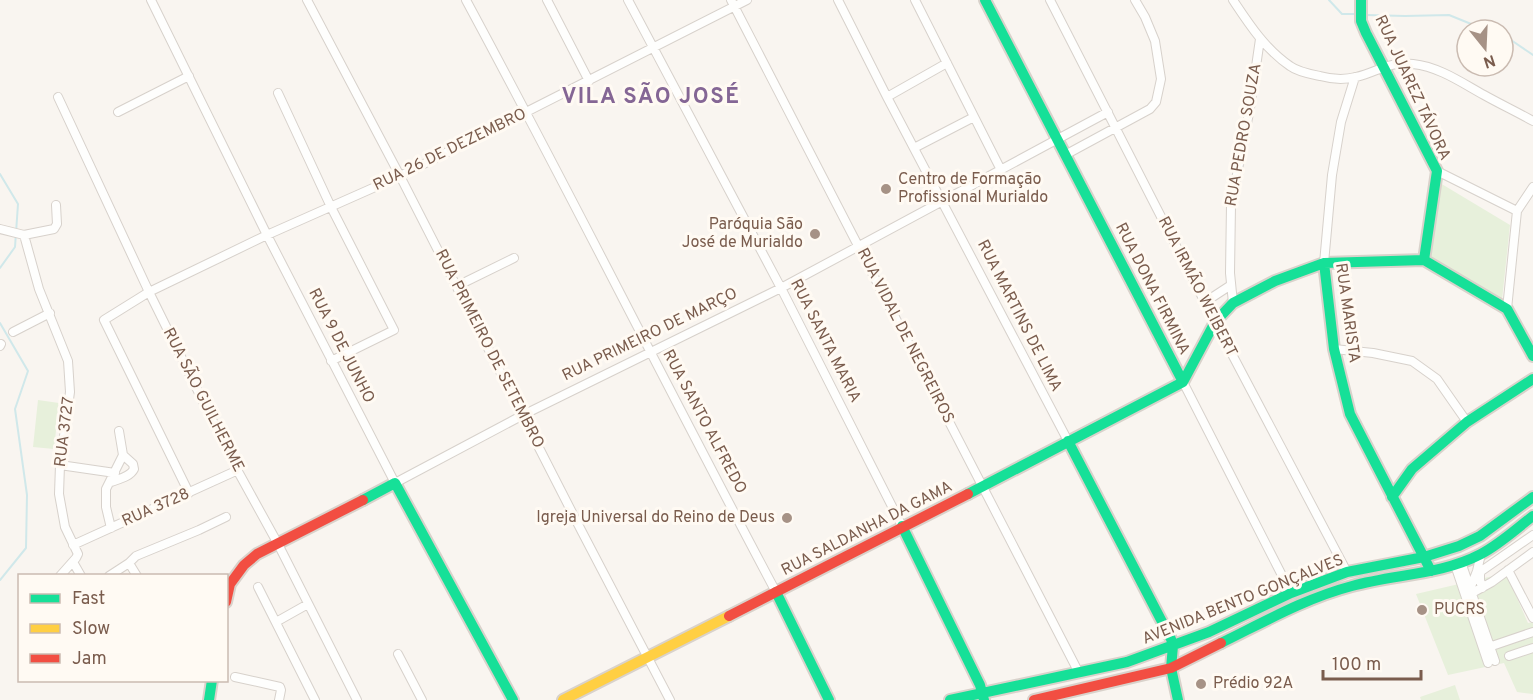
<svg xmlns="http://www.w3.org/2000/svg" width="1533" height="700" font-family="Overpass,sans-serif">
<style>
.green{fill:#e7f0db}
.lines{fill:none;stroke-linecap:round;stroke-linejoin:round}
.stream{stroke:#d0e8ea;stroke-width:2}
.street-casing{stroke:#d7d1cb;stroke-width:10}
.fast-casing{stroke:#d9d2cb;stroke-width:14}
.slow-casing{stroke:#d9d2cb;stroke-width:14}
.jam-casing{stroke:#d9d2cb;stroke-width:14}
.street{stroke:#fefefd;stroke-width:8}
.fast{stroke:#16e098;stroke-width:10}
.slow{stroke:#ffcf43;stroke-width:10}
.jam{stroke:#f24e42;stroke-width:10}
.poi-dot{fill:#a69286;stroke:#fffaf3;stroke-width:2}
.labels{text-anchor:middle;dominant-baseline:central;stroke-width:6;stroke-linejoin:round;paint-order:stroke}
.street-label{font-size:16px;fill:#7a5c4d;stroke:#fffaf3}
.poi-label{font-size:16px;fill:#7a5c4d;stroke:#fffaf3;text-anchor:start}
.district-label{font-size:22px;font-weight:bold;letter-spacing:1.5px;fill:#846695;stroke:#fffaf3}
</style>
<rect width="100%" height="100%" fill="#f9f5f0"/>
<path class="green" d="M1440 183 1510 225 1502 300 1430 257Z
M38 400 59 403 54 449 33 447Z
M1506 573 1528 623 1533 622V694L1517 692 1504 663 1448 675 1416 594Z
M1455 685 1460 700H1421L1420 697Z"/>
<g class="lines">
<path class="stream" d="M1329 0 1342 14H1354
M1366 15 1405 16 1449 15 1486 30
M1503 37 1511 40 1533 55
M0 174 18 204 15 247 0 268
M0 323 28 371 15 409 27 495 26 548 0 580"/>
<g class="street-casing">
<path id="street" d="M151 0 267 235 395 483 523 415 781 288 1108 112
M307 0 400 176 581 530 670 700
M466 0C572 196 671 395 776 592
M547 0 589 81
M628 0 781 288 902 526
M731 0 1079 673
M838 0 887 97 1068 441
M915 0 1001 170
M1050 0 1215 322 1347 572
M1233 0C1249 24 1265 49 1290 66 1298 72 1310 74 1320 76 1331 79 1344 80 1356 77 1378 72 1388 61 1413 64 1440 67 1462 83 1484 95 1500 104 1517 112 1533 121
M278 93 331 207 394 330 331 361
M58 97 149 292 194 383 235 466 278 544 357 700
M887 97 947 63
M118 112 189 76
M914 148 974 117
M1065 155 1150 109 1156 102 1161 79 1155 41 1145 17 1135 0
M1437 171 1517 211
M0 229 24 235 54 229 57 224 56 205
M24 235 39 289 68 361 70 392 60 465 59 494 65 527 78 554 76 558 60 576
M1324 263 1332 175 1341 122 1355 77
M457 286 514 258
M1205 302 1231 285
M1233 303 1230 273 1231 205 1250 108 1260 39
M1507 309 1517 211 1533 187
M13 332 50 313
M0 346 1 344
M1334 349 1373 353 1412 361 1437 379 1467 422
M1183 382 1291 593
M60 465 115 473
M111 482C119 479 130 477 134 469L133 464 123 455
M189 493 104 320 149 292 267 235 400 176 747 0
M111 528 106 507V489L123 455 119 431
M73 545 238 470
M73 562 81 576
M1461 562 1495 661
M129 563 137 576
M1455 565 1488 663
M1508 570 1533 618
M109 576 129 563 136 556 199 530 226 517
M258 587 315 700
M1482 588 1480 580V572L1533 535
M1470 589 1477 571 1481 554
M1472 593 1492 582 1533 552
M276 622 308 604
M1486 648 1533 632
M398 654 422 700
M1509 656 1533 648
M235 677 280 687 281 690 279 700"/>
</g>
<g class="fast-casing">
<path id="fast" d="M985 0 1183 382
M1361 0V21L1366 33 1437 171 1424 260
M1324 263 1334 349 1350 414 1431 571
M1068 441 1171 639 1173 646 1171 668 1178 700
M968 494 1183 382 1215 322 1233 303 1275 281 1324 263 1424 260 1507 309 1533 356
M1392 497 1412 469 1467 422 1533 379
M363 500 395 483 513 700
M902 526 980 685 984 700
M776 592 829 700
M1221 643C1264 622 1306 598 1352 586 1395 574 1441 575 1481 554 1500 544 1516 529 1533 516
M209 700 212 680
M950 700 1127 662 1209 632 1291 593 1347 572 1424 557 1459 546 1480 536 1533 497"/>
</g>
<g class="slow-casing">
<path id="slow" d="M563 700 729 616"/>
</g>
<g class="jam-casing">
<path id="jam" d="M226 602 230 584 244 565 257 554 363 500
M729 616 968 494
M1034 700 1171 668 1221 643"/>
</g>
<use href="#street" class="street"/>
<use href="#fast" class="fast"/>
<use href="#slow" class="slow"/>
<use href="#jam" class="jam"/>
</g>
<g class="poi-dot">
<circle cx="886" cy="189" r="6"/>
<circle cx="815" cy="234" r="6"/>
<circle cx="787" cy="518" r="6"/>
<circle cx="1422" cy="610" r="6"/>
<circle cx="1201" cy="684" r="6"/>
</g>
<g class="labels">
<g class="street-label">
<text transform="translate(1412 88) rotate(65)">RUA JUAREZ TÁVORA</text>
<text transform="translate(1244 135) rotate(-80)">RUA PEDRO SOUZA</text>
<text transform="translate(450 150) rotate(-26)">RUA 26 DE DEZEMBRO</text>
<text transform="translate(1197 287) rotate(63)">RUA IRMÃO WEIBERT</text>
<text transform="translate(1152 289) rotate(63)">RUA DONA FIRMINA</text>
<text transform="translate(1347 313) rotate(82)">RUA MARISTA</text>
<text transform="translate(1019 316) rotate(63)">RUA MARTINS DE LIMA</text>
<text transform="translate(650 335) rotate(-26)">RUA PRIMEIRO DE MARÇO</text>
<text transform="translate(905 336) rotate(63)">RUA VIDAL DE NEGREIROS</text>
<text transform="translate(825 341) rotate(63)">RUA SANTA MARIA</text>
<text transform="translate(341 346) rotate(63)">RUA 9 DE JUNHO</text>
<text transform="translate(489 349) rotate(63)">RUA PRIMEIRO DE SETEMBRO</text>
<text transform="translate(203 400) rotate(63)">RUA SÃO GUILHERME</text>
<text transform="translate(704 422) rotate(62)">RUA SANTO ALFREDO</text>
<text transform="translate(65 432) rotate(-83)">RUA 3727</text>
<text transform="translate(156 508) rotate(-24)">RUA 3728</text>
<text transform="translate(867 529) rotate(-27)">RUA SALDANHA DA GAMA</text>
<text transform="translate(1243 600) rotate(-22)">AVENIDA BENTO GONÇALVES</text>
</g>
<g class="poi-label">
<text x="898" y="180">Centro de Formação<tspan x="898" dy="18">Profissional Murialdo</tspan></text>
<text x="803" y="225" text-anchor="end">Paróquia São<tspan x="803" dy="18">José de Murialdo</tspan></text>
<text x="775" y="518" text-anchor="end">Igreja Universal do Reino de Deus</text>
<text x="1434" y="610">PUCRS</text>
<text x="1213" y="684">Prédio 92A</text>
</g>
<g class="district-label">
<text x="651" y="97">VILA SÃO JOSÉ</text>
</g>
</g>
<rect x="18" y="574" width="210" height="108" fill="#fffaf3" stroke="#cabbb1" stroke-width="1.5"/>
<rect x="30" y="594" width="30" height="9" fill="#16e098" stroke="#cabbb1" stroke-width="1.5"/>
<text x="72" y="604" font-size="18" fill="#7a5c4d">Fast</text>
<rect x="30" y="624" width="30" height="9" fill="#ffcf43" stroke="#cabbb1" stroke-width="1.5"/>
<text x="72" y="634" font-size="18" fill="#7a5c4d">Slow</text>
<rect x="30" y="654" width="30" height="9" fill="#f24e42" stroke="#cabbb1" stroke-width="1.5"/>
<text x="72" y="664" font-size="18" fill="#7a5c4d">Jam</text>
<g transform="translate(1485 48) rotate(162)"><circle r="28" fill="#fffaf3" stroke="#cabbb1" stroke-width="1.5"/>
<path d="M0-4.5L10 22L0 15L-10 22Z" fill="#a69286"/>
<text y="-9" font-size="16" font-weight="bold" text-anchor="middle" fill="#7a5c4d">N</text>
</g>
<path d="M1323 670v9h98v-9" fill="none" stroke="#7a5c4d" stroke-width="3"/>
<text x="1332" y="670" font-size="18" fill="#7a5c4d" stroke="#fffaf3" stroke-width="4.5" paint-order="stroke">100 m</text>
</svg>
